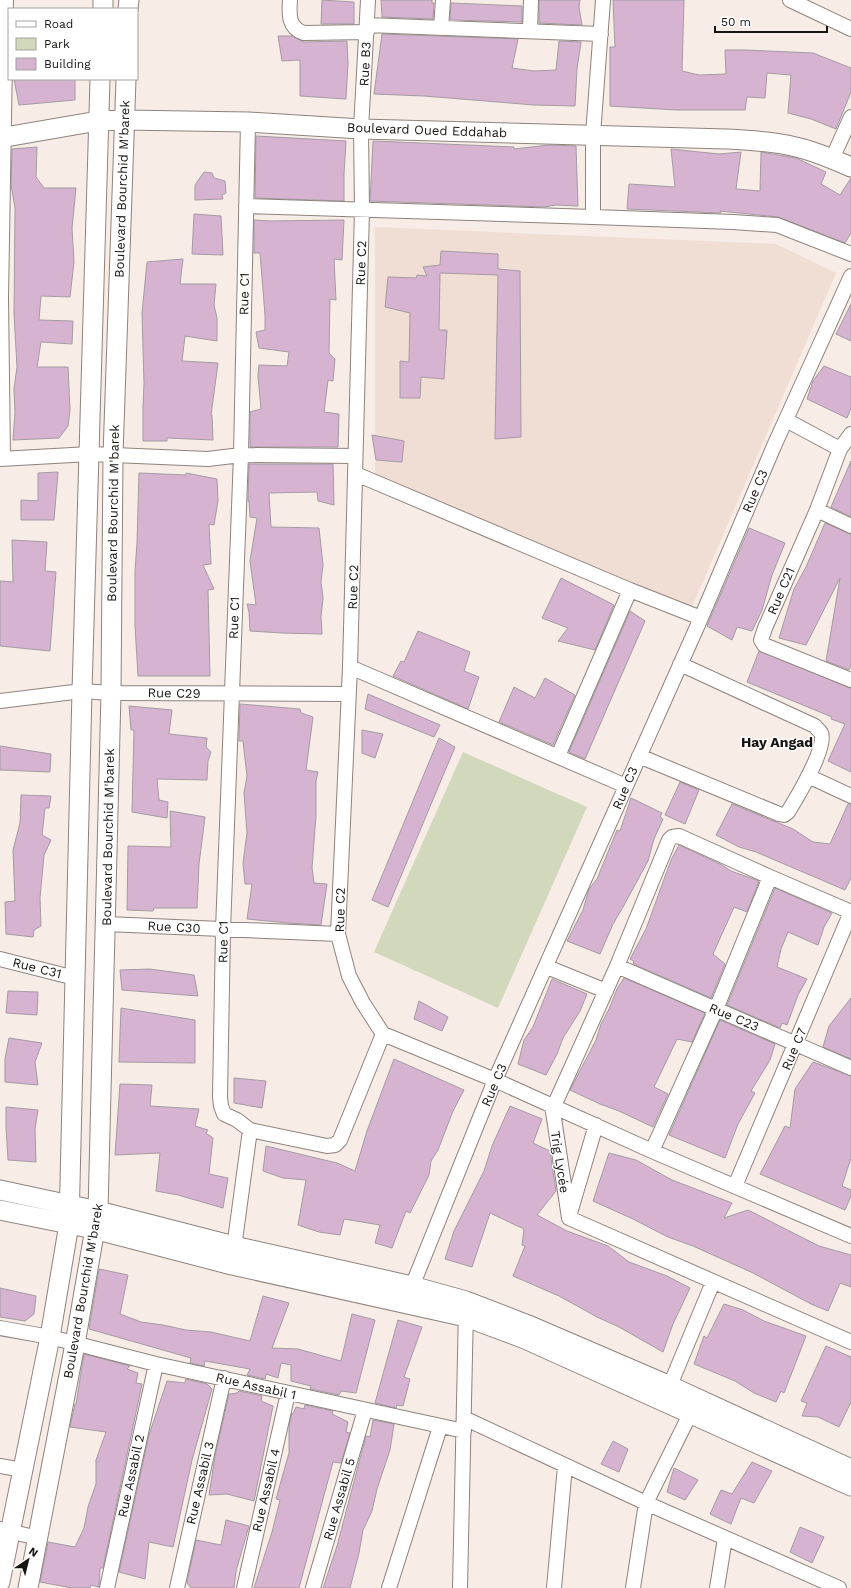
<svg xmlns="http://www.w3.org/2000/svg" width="851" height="1588" font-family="'Work Sans',sans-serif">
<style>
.built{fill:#f0ddd3}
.green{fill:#d1d8bc}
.building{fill:#d7b3d2;stroke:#a49ba3}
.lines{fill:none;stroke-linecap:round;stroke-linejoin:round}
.street-casing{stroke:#8e837e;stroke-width:16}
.secondary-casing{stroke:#8e837e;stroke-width:21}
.street{stroke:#fff;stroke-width:14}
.secondary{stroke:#fff;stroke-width:19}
.labels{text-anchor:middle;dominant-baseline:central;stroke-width:3;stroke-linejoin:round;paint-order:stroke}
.street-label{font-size:13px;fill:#171411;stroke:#fff}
.neighbourhood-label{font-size:14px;font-weight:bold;fill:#171411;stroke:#fff}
</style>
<rect width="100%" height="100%" fill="#f7ece6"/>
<path class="built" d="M375 227 776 244 836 273 689 614 375 477Z"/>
<path class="green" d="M463 752 587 807 498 1008 374 952Z"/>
<path class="building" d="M322 0 354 2V24H321Z
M381 0H432V3H434L433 19 382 17Z
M539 0H580L579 7 582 25 539 23Z
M613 0H684L682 71 699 75 726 74 725 50H745L813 53 851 68V92L836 129 811 119 788 113 791 75 767 73 765 98 747 97 745 110H677L610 106V47H615Z
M451 3 522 6V22L450 20Z
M382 34 518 39 512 68 534 71 556 70 559 41 581 42 577 69 575 106 534 105 424 96 374 94Z
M278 36H292L304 42 347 41 348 63 346 99 300 96V60L282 61Z
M14 79H75V100L19 105Z
M256 136 346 141 344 174V201L255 198Z
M373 141 514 147V149L549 145 576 146 578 206 556 205 544 207 370 201Z
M37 147 36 177 44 188H76L72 228 74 262 70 297 41 296 39 320 73 321 72 344 41 342 37 367H68L70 410 68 426 59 438 13 440 15 412 14 389 17 367 14 314 15 208 11 185 12 149Z
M671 149 719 154 741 152 736 189 760 191 761 152 796 158 826 172 821 184 840 195 851 178V233L845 243 778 217 720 211 721 213 627 209 629 184 675 187Z
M204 172 212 173 214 178 225 181 226 193 222 195 223 199 195 200V185Z
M194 214 221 216 223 255 192 254Z
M254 220 271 221 344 220 342 260 334 259 336 300 330 299 329 353 335 359 333 381 328 380 324 412 339 414 338 447H250V412L261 409 258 376 259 365 287 366 289 352 259 348 256 332 265 330V315L260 253H254Z
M441 251 498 254V269L520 271 521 437 495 439 498 275 440 273 439 330H447L444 379 421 377 420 398H400V361L409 362 410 313 385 307 388 277 416 278 417 275 427 276 423 267 440 265Z
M183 259 180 284H216L214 305 217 318V341L185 336 182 361 218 363 211 415H212L213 440 167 438V441H143V407L144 383 142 313 147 262Z
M851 304V341L836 334Z
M824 366 851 377V408L847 418 807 399 813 381Z
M372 435 404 441 402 462 376 460Z
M851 461V517L831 507Z
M249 464H333L334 505 318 501 317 492 269 493 271 527 319 528 323 565 321 582 323 598 321 617 322 634 282 633 250 631 249 612 247 604 256 605 250 561 257 518 250 517 249 501H248Z
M58 472 54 520H21V500L38 501V473Z
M139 473 186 475V473L217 479 218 501 214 525 209 524 211 564 203 565 214 589 208 590 210 676H138L135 626V571L137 543Z
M825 523 851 534V665L849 670 826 661 840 578 806 645 779 638 794 589 806 567Z
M749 528 785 543 772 575 762 610 752 631 737 627 732 640 707 626Z
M12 540 47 542 45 571 56 572 50 651 0 646V581L13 582Z
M561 578 614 605 595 650 558 641 568 628 542 618Z
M630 611 645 621 585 759 569 752Z
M418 631 470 652 464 671 479 677 468 709 393 676 401 661 404 662Z
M759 651 851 688V772L828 761 845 724 831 719 832 717 747 682Z
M545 678 575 695 553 745 499 722 514 687 535 698Z
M368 694 440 725 434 737 365 709Z
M240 704 300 709 301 713 313 717 306 770 318 772 316 781V815L312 868 314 883 327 884 321 925 288 923 247 919 252 884H245L243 863 247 833 244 793 247 776 243 741H239Z
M129 706 172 710 169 734 207 738 206 747 211 752 208 761 207 780 157 779 159 800 168 802 167 818 132 812 134 730H131Z
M362 730 383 734 375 758 362 753Z
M439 738 455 747 388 907 372 900Z
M0 746 51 754 50 772 0 770Z
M680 782 699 790 685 824 665 815Z
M21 795 51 796 49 808H45L42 835 51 840 44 855 40 898 41 926 34 930 33 937 6 934 5 902 15 901 13 850 20 823Z
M631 798 662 813 660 817 663 819 654 839 648 861 623 907 613 924 600 954 567 941 583 910 589 889 597 879 617 830 620 831Z
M732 804 793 829 813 842 830 844 848 804H851V878L845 890 756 852 739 847 716 835Z
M170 811 205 817 199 864 197 908H154L153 911 127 910 128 846 171 847Z
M679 845 722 865 731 871 759 881 747 912 734 907 713 954 725 964 711 998 633 964 634 961 630 959 646 929 671 860Z
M775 888 832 913 824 927 818 945 788 932 781 949 777 967 807 979 798 995 787 1025 782 1023 780 1028 727 1005Z
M150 969 194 975 198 996 122 990 120 970Z
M624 978 705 1013 692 1042 677 1039 654 1087 668 1094 653 1127 619 1111 600 1104 570 1090 596 1040 601 1024 609 1009 617 989Z
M552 979 587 994 580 1011 563 1038 557 1054 546 1075 518 1064 524 1040 533 1027Z
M8 991 38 992 37 1015 6 1013Z
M851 998V1059L823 1047 829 1026Z
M419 1001 448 1017 442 1031 414 1019Z
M121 1008 195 1020V1063L119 1062Z
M720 1020 775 1044 770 1060 751 1091 755 1093 738 1124 725 1158 669 1135Z
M9 1038 42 1043 35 1062 38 1085 5 1082V1059Z
M394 1059 464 1090 453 1111 438 1150 431 1161 429 1175 410 1213 406 1211 392 1248 375 1243 380 1225 344 1219 340 1235 319 1232 298 1225 306 1180 283 1178 263 1171 266 1146 337 1163 355 1171 367 1131Z
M813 1062 851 1076V1158L842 1186 851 1190V1196L845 1210 760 1174 785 1126 790 1128 795 1089Z
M234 1078 266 1081 262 1108 234 1103Z
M120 1084 152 1085 150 1106 199 1109 195 1126 208 1130 206 1133 213 1138 209 1174 228 1178 223 1208 178 1195 156 1191 160 1153 115 1155Z
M510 1106 542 1119 533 1143 550 1151 556 1191 537 1215 567 1231 608 1246 629 1262 667 1276 690 1288 673 1324 663 1352 619 1327 597 1317 559 1296 513 1276 525 1246 522 1245 524 1229 490 1213 472 1267 445 1259 454 1231 484 1171 492 1146Z
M6 1107 38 1110 35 1129 36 1162 8 1160 6 1127Z
M609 1153 636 1160 672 1180 732 1203 724 1218 748 1210 819 1246 851 1255V1287L840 1283 828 1311 811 1304 753 1273 693 1246 668 1237 633 1219 593 1201Z
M99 1269 128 1275 120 1314 141 1322 163 1325 186 1330 211 1332 250 1341 263 1296 289 1303 272 1348 298 1349 341 1361 352 1314 375 1320 356 1393 341 1391 339 1395 310 1389 311 1386 291 1381V1365L281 1363 278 1378 266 1374 265 1379 247 1375 250 1369 205 1361 204 1366 190 1363 191 1358 89 1329Z
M0 1288 36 1296 34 1314 25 1321 0 1317Z
M724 1304 743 1310 764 1321 806 1336 784 1393 781 1391 776 1402 754 1393 735 1381 694 1364 704 1336 707 1338Z
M398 1320 422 1327 404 1377 410 1379 403 1406 397 1405 396 1408 375 1403Z
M826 1346 851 1357V1402L839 1427 818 1417 802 1416 807 1403 801 1401Z
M84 1354 130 1366 127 1369 138 1373 136 1383 142 1384 103 1568H100L99 1587 91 1585 90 1588H72L40 1582 48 1542 75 1547 84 1528 88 1507 96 1484V1460L106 1432 70 1427 75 1404H76Z
M186 1379 207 1384 212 1389 192 1460 173 1547 149 1542 145 1579 119 1572 149 1435 167 1381 185 1383Z
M239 1391 262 1396 261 1401 273 1406 254 1501 227 1494 209 1495 215 1456 229 1394 237 1393Z
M305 1405 333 1411 332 1414 348 1422 346 1432 350 1433 341 1463 333 1462 299 1588H254L272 1532 280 1500 276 1499 289 1453V1426L292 1413 293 1414 296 1407 304 1409Z
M373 1420 394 1424 390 1450 377 1489 372 1511 363 1530 359 1553 350 1588H323L337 1546 366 1436 370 1437Z
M613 1441 628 1449 619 1472 601 1464Z
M752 1462 772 1471 754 1503 741 1498 731 1524 710 1514 721 1490 732 1494Z
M674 1468 698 1480 685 1500 667 1492Z
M226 1520 249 1526 236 1571 234 1588H191L187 1583 196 1540 221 1545Z
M800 1527 824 1537 812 1563 790 1552Z"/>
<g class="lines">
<g class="street-casing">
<path id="street" d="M290 0C289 14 288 28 304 33L367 32
M368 0 361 129 362 210 350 667 338 934 349 976 363 1003 383 1034
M790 0 851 29
M367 25 601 34
M441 28 443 0
M530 31 531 0
M248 122 241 455 223 930 220 1097 221 1106 224 1114 237 1120 250 1130 327 1146 335 1145 340 1140 383 1034
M832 159 851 117
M246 206 593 217 733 222 777 225 851 254
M593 217V135L603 0
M786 420 840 449
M851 434 840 449 817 510 765 628 761 640 764 645 851 680
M0 459 90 454 208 459 241 455 355 456
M3 459 1 298 6 0
M356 474 630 590 701 618
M817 510 851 526
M350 667 626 786
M0 701 82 691 111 693 349 694
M558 756 630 590
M639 756 779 814 784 815 788 812C796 799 828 746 821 733 820 731 816 728 815 726L680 664
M808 776 851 796
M106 924 338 934
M0 959 75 978
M617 966 851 1068
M547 967 606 991
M383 1034 495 1080 652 1151 851 1236
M552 1105 569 1218
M554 1106 617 966 669 840 672 837 679 836 770 877 851 912
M652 1151 716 1009 770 877
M735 1186 851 912
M570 1213 596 1125
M569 1218 851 1342
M233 1255 250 1130
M409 1294 495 1080 701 618 774 446 851 276
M0 1328 50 1337 156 1364 464 1431
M666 1395 713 1282
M464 1418 646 1503 839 1588
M0 1466 23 1470
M0 1529 38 1538
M107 1588 156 1364
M177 1588 224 1378
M244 1588 288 1393
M313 1588 365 1410
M389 1588 440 1427
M460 1588 466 1309
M554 1588 565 1466
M633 1588 646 1503 694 1406
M717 1588 725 1538"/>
</g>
<g class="secondary-casing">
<path id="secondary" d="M103 9V0
M128 9 129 0
M0 138 98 121 124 120 248 122 361 129 726 139C746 140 767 141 787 145 809 149 830 158 851 167
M0 1190 98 1211 234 1246 412 1286 466 1301 528 1325 670 1386 851 1469
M0 1210 94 1229 232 1265 466 1317 525 1339 851 1486
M0 1582 50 1337 69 1224 82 691 100 79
M28 1588 75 1344 98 1211 111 693 113 455 126 79"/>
</g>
<use href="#street" class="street"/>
<use href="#secondary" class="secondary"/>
</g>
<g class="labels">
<g class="street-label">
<text transform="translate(365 64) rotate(-87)">Rue B3</text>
<text transform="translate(427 130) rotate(2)">Boulevard Oued Eddahab</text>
<text transform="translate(122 189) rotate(-88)">Boulevard Bourchid M'barek</text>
<text transform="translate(361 263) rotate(-88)">Rue C2</text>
<text transform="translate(244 294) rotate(-89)">Rue C1</text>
<text transform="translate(755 491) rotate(-67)">Rue C3</text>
<text transform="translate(113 513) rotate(-89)">Boulevard Bourchid M'barek</text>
<text transform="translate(353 587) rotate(-88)">Rue C2</text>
<text transform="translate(781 591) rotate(-67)">Rue C21</text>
<text transform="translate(234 618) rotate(-88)">Rue C1</text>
<text transform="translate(174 693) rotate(1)">Rue C29</text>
<text transform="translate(625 788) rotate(-67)">Rue C3</text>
<text transform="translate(108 837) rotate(-89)">Boulevard Bourchid M'barek</text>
<text transform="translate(340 910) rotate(-89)">Rue C2</text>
<text transform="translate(174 927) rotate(3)">Rue C30</text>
<text transform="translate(223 942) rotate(-89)">Rue C1</text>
<text transform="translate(37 968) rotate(14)">Rue C31</text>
<text transform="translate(734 1017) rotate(23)">Rue C23</text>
<text transform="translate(794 1049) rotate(-67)">Rue C7</text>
<text transform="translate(494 1085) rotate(-67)">Rue C3</text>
<text transform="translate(560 1162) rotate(81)">Trig Lycée</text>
<text transform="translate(83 1291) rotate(-80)">Boulevard Bourchid M'barek</text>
<text transform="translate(256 1386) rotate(13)">Rue Assabil 1</text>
<text transform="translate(131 1476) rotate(-78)">Rue Assabil 2</text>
<text transform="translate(200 1483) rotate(-77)">Rue Assabil 3</text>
<text transform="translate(266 1490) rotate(-77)">Rue Assabil 4</text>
<text transform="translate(339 1499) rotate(-74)">Rue Assabil 5</text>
</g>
<g class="neighbourhood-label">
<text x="777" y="742">Hay Angad</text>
</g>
</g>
<rect x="8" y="8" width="130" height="72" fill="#ffffff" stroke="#a2a1a0"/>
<rect x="16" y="21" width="20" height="6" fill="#ffffff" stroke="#a2a1a0"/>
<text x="44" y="28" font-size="12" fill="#171411">Road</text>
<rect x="16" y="38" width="20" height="12" fill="#d1d8bc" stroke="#a2a1a0"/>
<text x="44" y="48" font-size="12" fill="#171411">Park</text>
<rect x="16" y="58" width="20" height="12" fill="#d7b3d2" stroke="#a2a1a0"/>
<text x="44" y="68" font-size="12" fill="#171411">Building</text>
<g transform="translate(28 1560) rotate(35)" stroke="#ffffff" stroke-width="3" paint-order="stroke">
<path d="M0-3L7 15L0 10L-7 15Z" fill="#171411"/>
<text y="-6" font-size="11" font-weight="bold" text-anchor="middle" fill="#171411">N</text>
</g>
<path d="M715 26v6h112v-6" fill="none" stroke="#171411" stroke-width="2"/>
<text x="721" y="26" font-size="12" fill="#171411" stroke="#ffffff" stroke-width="3" paint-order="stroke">50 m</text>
</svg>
